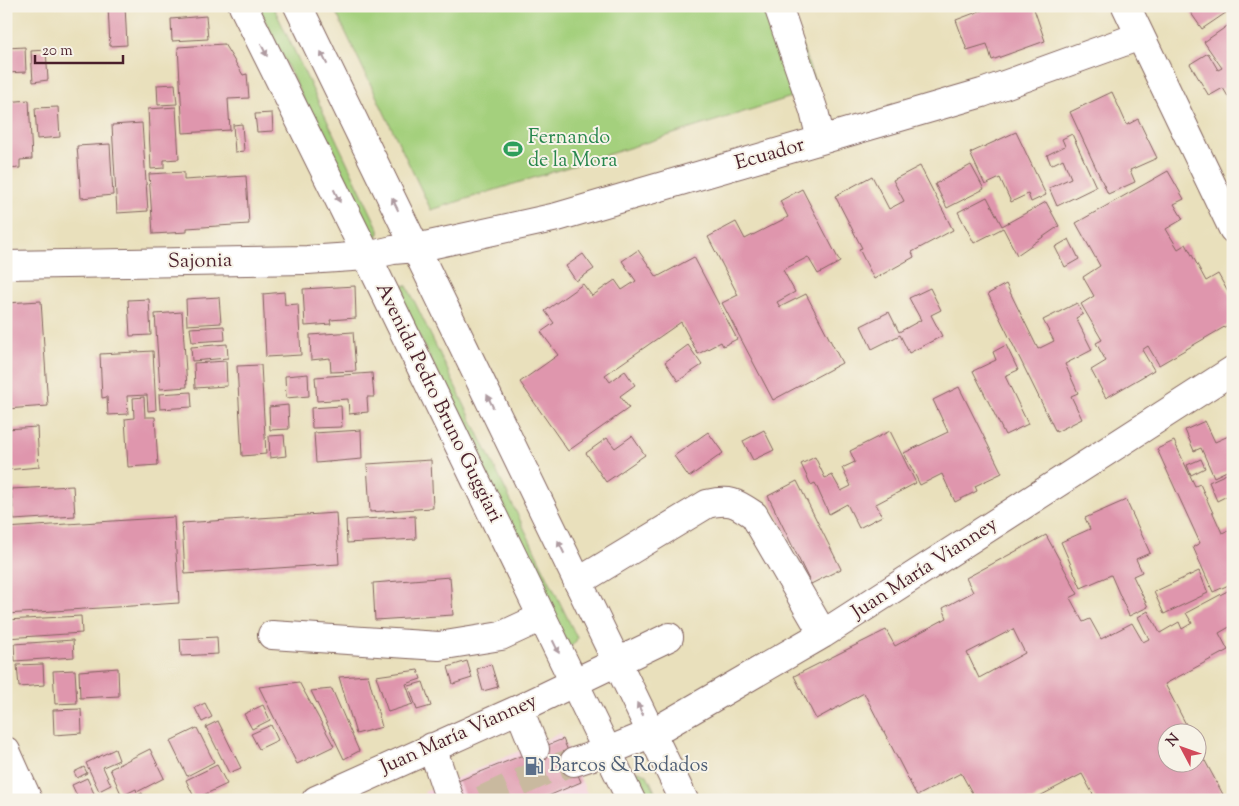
<svg xmlns="http://www.w3.org/2000/svg" width="1239" height="806" font-family="'Sorts Mill Goudy',serif">
<style>
.built{fill:#f4cfdd}
.green{fill:#a4d07d;stroke:#777854}
.building{fill:#df96ad;fill-rule:evenodd}
.lines{fill:none;stroke-linecap:round;stroke-linejoin:round}
.minor-tunnel{stroke:#c9b99f;stroke-width:28;stroke-dasharray:28 14;stroke-linecap:butt}
.minor-casing{stroke:#82635e;stroke-width:30}
.major-casing{stroke:#82635e;stroke-width:30}
.minor{stroke:#fff;stroke-width:28}
.major{stroke:#fff;stroke-width:28}
.oneway{fill:#ae9aa0}
.labels{text-anchor:middle;dominant-baseline:central;stroke-width:4;stroke-linejoin:round;paint-order:stroke}
.leisure-label{font-size:20px;fill:#27864d;stroke:#f7f3e8;text-anchor:start}
.street-label{font-size:20px;fill:#4a1f2b;stroke:#f7f3e8}
.service-label{font-size:20px;fill:#4e5e75;stroke:#f7f3e8;text-anchor:start}
</style>
<rect width="100%" height="100%" fill="#f7f3e8"/>
<filter id="ink" filterUnits="userSpaceOnUse"><feTurbulence type="fractalNoise" baseFrequency=".02" numOctaves="2"/><feDisplacementMap in="SourceGraphic" scale="10" xChannelSelector="R" yChannelSelector="G"/><feConvolveMatrix kernelMatrix="1 2 1 2 8 2 1 2 1" color-interpolation-filters="sRGB"/></filter>
<filter id="wash" filterUnits="userSpaceOnUse"><feTurbulence type="fractalNoise" baseFrequency=".0096" numOctaves="4" result="noise"/><feDisplacementMap in="SourceGraphic" scale="20" xChannelSelector="R" yChannelSelector="G"/><feGaussianBlur stdDeviation="1.12" result="paint"/><feColorMatrix in="noise" values="0 0 0 0 0 0 0 0 0 0 0 0 0 0 0 0 0 1.4 0 .05"/><feComposite in="paint" operator="in"/></filter>
<g filter="url(#wash)">
<rect width="100%" height="100%" fill="#e9e0bc"/>
<path class="built" d="M561 733 590 800H428L424 792Z"/>
<path class="green" d="M258 6H273L379 230V234L372 239Z
M333 6H788L817 89 431 210Z
M400 285 407 286 577 638 575 643 569 647 396 287Z
M639 771 647 775 659 800H635L630 774Z"/>
<g id="blocks">
<path class="building" d="M108 6H125L127 45 110 46Z
M993 6H1033L1045 41 992 60 987 44 967 50 956 20Z
M1186 6H1233V8L1202 29Z
M206 16 208 39 172 41 171 19Z
M1233 22V105L1223 88 1209 96 1190 64 1208 53 1218 70 1222 68 1204 42Z
M224 44 243 75 247 74 249 98 228 99 230 130 183 133 178 47Z
M25 47 26 72 6 73V48Z
M46 50 48 80 33 82 31 51Z
M175 84 177 104 158 105 157 85Z
M1112 92 1127 125 1138 119 1157 158 1130 170 1135 182 1108 194 1070 112Z
M29 100 32 159 20 160V168L6 169V102Z
M58 107 60 137 37 139 35 108Z
M176 107 179 159 164 160V168L151 169 148 109Z
M272 113 273 131 257 132 255 114Z
M142 123 148 211 117 213 112 125Z
M242 124 244 151 235 152 233 125Z
M1016 132 1046 195 1031 202 1028 194 1011 202 1000 178 985 185 970 153Z
M1072 134 1096 187 1057 206 1049 188 1071 178 1063 159 1051 165 1047 155 1065 146 1062 139Z
M110 144 113 195 81 198 77 146Z
M971 165 984 189 947 208 935 184Z
M920 166 953 230 912 252 914 257 874 279 859 249 862 248 835 196 872 176 889 209 904 201 893 180Z
M1168 171 1184 199 1174 204 1183 219 1166 229 1178 249 1186 244 1206 281 1218 274 1233 301V322L1159 365 1148 346 1142 350 1154 370 1106 398 1091 370 1106 361 1096 343 1102 340 1081 304 1094 296 1083 277 1100 266 1076 223Z
M184 172V180L246 176 249 224 187 228V232L153 234 149 174Z
M802 189 840 262 818 274 808 257 783 270 795 292 777 302 780 307 806 294 842 363 773 400 722 303 738 295 708 237 736 222 745 239 788 217 780 201Z
M987 197 1002 226 1046 202 1059 226 1017 255 1003 228 974 243 958 212Z
M1069 239 1079 259 1065 267 1055 247Z
M638 250 657 277 694 257 737 339 723 346 721 342 698 354 681 322 605 375 610 382 625 371 635 385 620 396 629 408 568 451 520 382 558 355 541 332 554 323 545 311 583 284 592 296 615 280 622 290 636 281 622 261Z
M583 254 594 269 576 281 566 266Z
M1006 284 1038 349 1054 341 1043 320 1077 303 1083 314 1076 318 1092 350 1065 364 1078 393 1071 396 1082 419 1056 432 988 294Z
M355 286 356 318 330 320 331 324 305 326 303 289Z
M930 288 941 310 931 315 942 336 909 353 900 335 872 349 861 326 889 312 899 332 921 320 909 298Z
M284 292 285 305 298 304 301 355 266 357 263 294Z
M219 297 221 323 187 325 186 299Z
M149 299 151 335 130 336 128 300Z
M41 301 48 406 6 409V303Z
M182 312 187 387 160 389 155 314Z
M224 326 225 340 192 342 190 328Z
M353 332 356 371 331 372 330 358 311 360 310 335Z
M227 344 228 358 192 361 191 347Z
M688 345 702 365 678 381 665 362Z
M1006 345 1018 370 1005 376 1028 424 1005 435 973 371 996 360 993 352Z
M153 351 156 410 148 411 147 395 127 396 128 414 108 415 107 397 102 398 100 354Z
M226 361 227 386 195 388 194 363Z
M261 365 266 454 242 456 237 366Z
M372 373 374 397H367L368 412 349 414 348 399 317 401 315 377Z
M308 374 309 396 286 398 285 376Z
M959 387 1002 473 975 486 977 491 955 502 942 474 920 485 904 453 948 432 933 400Z
M191 392 192 407 160 409 159 394Z
M144 397 145 417H155L158 465 128 467 125 419 134 418 133 398Z
M288 405 289 429 270 430 269 407Z
M341 406 342 427 312 428 311 408Z
M1205 421 1215 442 1233 434V468L1214 477 1201 448 1194 451 1185 430Z
M37 427 39 467 6 470V429Z
M361 430 362 459 316 463 314 433Z
M764 430 774 450 753 460 743 441Z
M890 431 916 483 876 504 882 516 859 528 847 504 829 514 815 483 811 485 801 464 815 457 825 478 832 475 841 491 851 486 842 468 855 462 850 451Z
M708 432 723 453 689 477 674 456Z
M284 435 286 456 270 458 269 436Z
M632 436 645 455 606 482 586 453 607 438 615 448Z
M1174 441 1195 486 1200 484 1222 533 1233 528V583L1213 592 1193 547 1200 543 1157 449Z
M1201 459 1205 468 1191 475 1187 465Z
M431 460 433 508 370 512 367 464Z
M1233 471V493L1217 501 1209 482Z
M797 481 841 569 811 584 768 496Z
M73 486 75 516 14 520 11 489Z
M1126 500 1150 553 1136 559 1142 572 1133 576 1148 607 1129 616 1111 575 1081 588 1061 542 1090 529 1085 518Z
M336 513 339 564 185 574 182 523Z
M415 516 416 539 347 543 346 520Z
M174 517 179 603 6 614V528Z
M1046 535 1078 594 1070 598 1083 622 1090 619 1101 639 1132 623 1143 642 1149 639 1138 617 1148 611 1160 633 1179 622 1182 629 1192 623 1186 613 1233 588V625L1219 633 1228 650 1165 684 1191 734H1166V764H1196V744L1226 800H1096L1082 774 1032 800H976L961 773 917 796 864 693 816 719 794 676 886 630 895 646 947 618 943 608 973 592 966 578ZM1013 629 1025 653 979 678 967 653Z
M1199 571 1208 593 1164 614 1154 592Z
M450 577 453 615 375 620 373 583Z
M81 616 82 633 6 638V620Z
M217 637 218 654 181 656 180 639Z
M73 640 74 657 15 661 14 644Z
M467 661 472 678 453 684 448 667Z
M43 664 44 685 19 687 17 665Z
M491 664 498 687 483 691 477 669Z
M118 668 119 696 80 698 79 671Z
M75 670 77 703 55 704 53 671Z
M418 670 421 679 406 684 413 704 388 712 376 676Z
M368 675 382 727 356 734 339 677Z
M299 682 334 746 297 764 259 687Z
M423 682 431 706 417 710 409 686Z
M332 689 359 751 344 759 311 691Z
M205 703 212 717 202 722 195 708Z
M263 705 270 720 252 729 244 714Z
M81 709 82 733 54 735 53 710Z
M218 721 241 768 229 773 206 727Z
M271 725 278 740 259 749 251 734Z
M197 728 214 762 187 776 170 741Z
M563 739 581 782 539 800H466L458 781Z
M115 749 119 760 103 767 111 785 99 791 86 763Z
M150 749 164 778 137 792 136 789 122 796 110 769Z
M217 765 227 784 195 799 186 780Z
M84 767 87 773 77 778 74 772Z
M87 778 97 800H79L72 785Z
M142 793 145 800H127Z"/>
</g>
</g>
<g filter="url(#ink)">
<use href="#blocks" fill-opacity="0" stroke="#82635e" stroke-width="1"/>
<g class="lines">
<path class="minor-tunnel" d="M482 800 545 771 574 762"/>
<g class="minor-casing">
<path id="minor" d="M778 6 814 111 821 140
M1126 6 1233 229
M6 265 307 260 367 256 393 250 416 248 557 217 982 93 1140 36
M578 582 707 504C730 499 735 502 754 515L823 634
M272 635 439 646 501 636 542 617
M519 709 535 749
M432 747 450 800
M6 751 28 800
M574 762 608 751 652 733 823 634 1233 370
M316 800 519 709 669 637"/>
</g>
<g class="major-casing">
<path id="major" d="M243 6 367 256 631 800
M298 6 684 800"/>
</g>
<use href="#minor" class="minor"/>
<use href="#major" class="major"/>
</g>
<defs><path id="oneway-solid" d="M-6-.8H1V-3.2L6.5 0L1 3.2V.8H-6Z" transform="scale(1.25)"/></defs>
<g class="oneway">
<use href="#oneway-solid" transform="translate(264 50) rotate(64)"/>
<use href="#oneway-solid" transform="translate(324 58) rotate(-116)"/>
<use href="#oneway-solid" transform="translate(337 196) rotate(64)"/>
<use href="#oneway-solid" transform="translate(395 204) rotate(-116)"/>
<use href="#oneway-solid" transform="translate(490 401) rotate(-116)"/>
<use href="#oneway-solid" transform="translate(561 547) rotate(-116)"/>
<use href="#oneway-solid" transform="translate(556 647) rotate(64)"/>
<use href="#oneway-solid" transform="translate(640 709) rotate(-116)"/>
</g>
</g>
<defs>
<g id="stadium-bare" transform="scale(1.5)"><path d="M0-5a6.5 5 0 1 0 0 10a6.5 5 0 1 0 0-10ZM-3.5-1.8h7v3.6h-7Z" fill="#2e9e5b" stroke="#f7f3e8" stroke-width="2.5" paint-order="stroke"/></g>
<g id="fuel-bare" transform="scale(1.5)"><path d="M-5.5-6h7V0h2V4h1.3V-2.5L3-4.5l.8-.8L6-3V5H2.5V1h-1V6h-7ZM-4.2-4.7v3.2H.2V-4.7Z" fill="#5c6f8a" stroke="#f7f3e8" stroke-width="2.5" paint-order="stroke"/></g>
</defs>
<g fill-rule="evenodd">
<use href="#stadium-bare" x="513" y="149"/>
<use href="#fuel-bare" x="534" y="766"/>
</g>
<g class="labels">
<g class="leisure-label">
<text x="528" y="138">Fernando<tspan x="528" dy="23">de la Mora</tspan></text>
</g>
<g class="street-label">
<text transform="translate(770 155) rotate(-16)">Ecuador</text>
<text transform="translate(200 262) rotate(-1)">Sajonia</text>
<text transform="translate(438 403) rotate(64)">Avenida Pedro Bruno Guggiari</text>
<text transform="translate(925 569) rotate(-33)">Juan María Vianney</text>
<text transform="translate(459 735) rotate(-24)">Juan María Vianney</text>
</g>
<g class="service-label">
<text x="549" y="766">Barcos &amp; Rodados</text>
</g>
</g>
<rect width="1239" height="806" fill="none" stroke="#f7f3e8" stroke-width="25"/>
<g transform="translate(1182 748) rotate(311)"><circle r="24" fill="#f7f3e8" stroke="#b29e9c"/>
<path d="M0-4L9 19L0 12L-9 19Z" fill="#d1495b"/>
<text y="-8" font-size="14" font-weight="bold" text-anchor="middle" fill="#4a1f2b">N</text>
</g>
<path d="M35 55v8h88v-8" fill="none" stroke="#4a1f2b" stroke-width="2.5"/>
<text x="42" y="55" font-size="15" fill="#4a1f2b" stroke="#f7f3e8" stroke-width="4" paint-order="stroke">20 m</text>
</svg>
